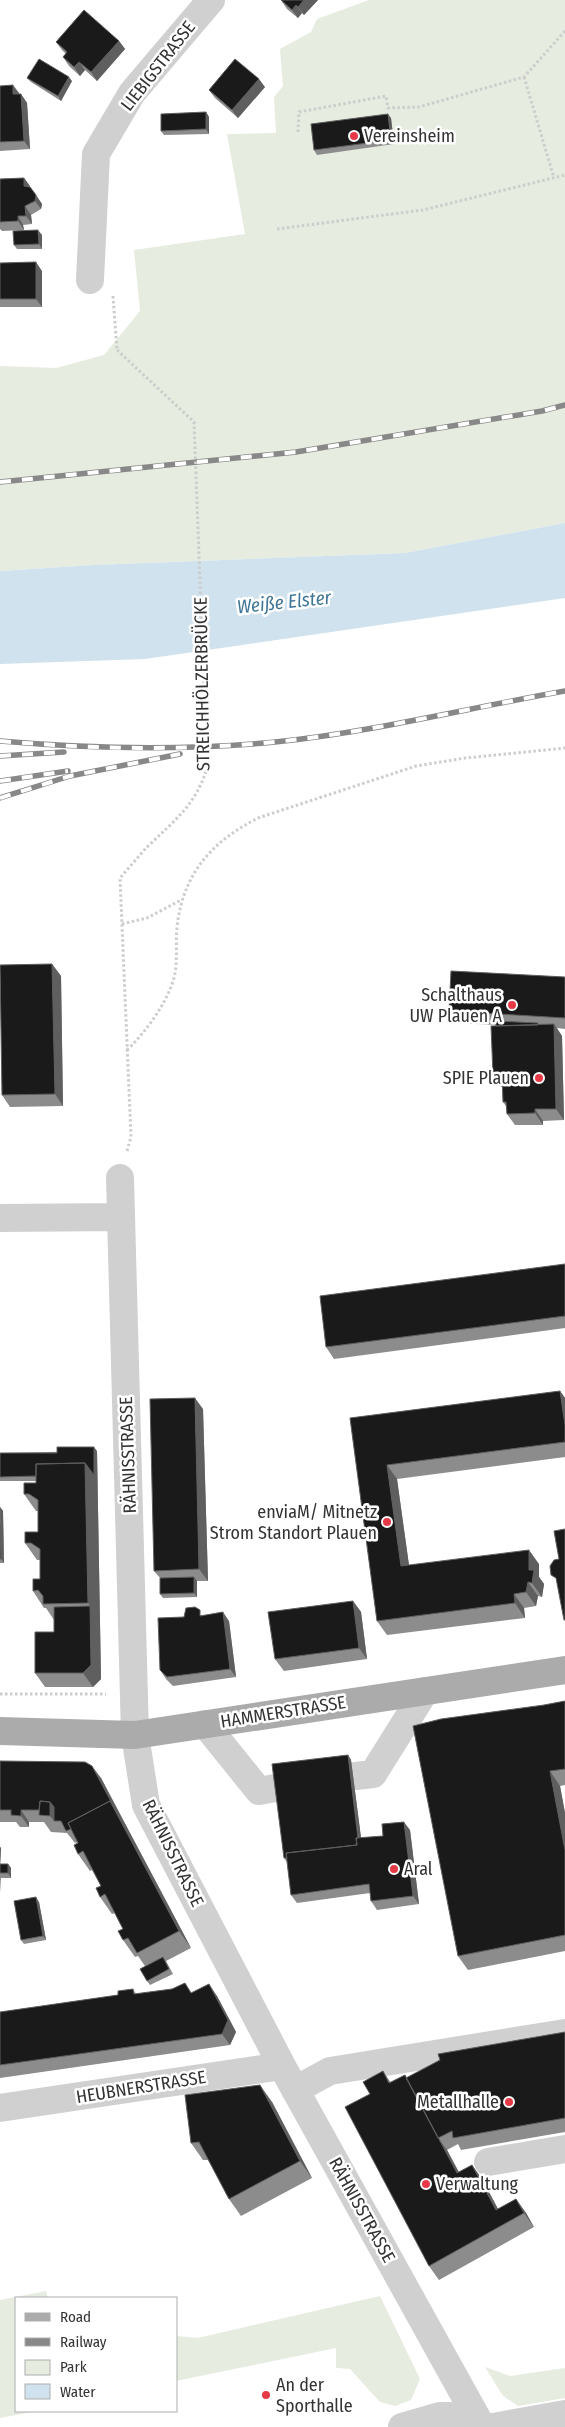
<svg xmlns="http://www.w3.org/2000/svg" width="565" height="2427" font-family="'Fira Sans Condensed',sans-serif">
<style>
.green{fill:#e6ecdf}
.water{fill:#cfe2ee}
.lines{fill:none;stroke-linecap:round;stroke-linejoin:round}
.path{stroke:#cdcdcd;stroke-width:3;stroke-dasharray:2.5 2.5;stroke-linecap:butt}
.minor{stroke:#d0d0d0;stroke-width:28}
.major{stroke:#ababab;stroke-width:28}
.rail-casing{stroke:#888;stroke-width:5.5}
.rail{stroke:#fff;stroke-width:4;stroke-dasharray:11;stroke-linecap:butt}
.path-bridge{stroke:#cdcdcd;stroke-width:3;stroke-dasharray:2.5 2.5;stroke-linecap:butt}
.wall{fill:#8c8c8c}
.shaded-wall{fill:#5f5f5f}
.building{fill:#1a1a1a;stroke:#5f5f5f}
.poi-dot{fill:#e63946;stroke:#fff;stroke-width:2}
.labels{text-anchor:middle;dominant-baseline:central;stroke-width:5;stroke-linejoin:round;paint-order:stroke}
.street-label{font-size:18px;fill:#333;stroke:#fff}
.poi-label{font-size:18px;fill:#333;stroke:#fff;text-anchor:start}
.water-label{font-size:19px;font-style:italic;fill:#3f7597;stroke:#fff}
</style>
<rect width="100%" height="100%" fill="#fff"/>
<path class="green" d="M369 0H565V523L405 553 94 565 0 571V366L56 368 104 355 140 311 134 250 245 234 227 134 276 133 274 97 283 86 280 49 311 32 317 19Z
M46 2291 48 2298H16V2411H37L0 2418V2300Z
M380 2296 420 2379 411 2400 395 2406 380 2402 350 2369 336 2368V2348L176 2381V2336L198 2338Z
M485 2367 510 2376 565 2368V2398L518 2406 503 2396Z"/>
<path class="water" d="M565 523V598L145 659 0 664V571L94 565 405 553Z"/>
<g class="lines">
<path class="path" d="M524 77 554 178
M298 132 299 112 386 96 388 108 419 107 524 77 565 31
M277 229 423 210 565 175
M113 296 117 350
M122 924 147 918 181 900
M127 1050C144 1034 164 1007 172 984 179 966 175 946 177 927 183 874 211 842 258 818L416 766 465 758 565 748
M127 1151 131 1137 120 878 146 848
M0 1694H106"/>
<path class="minor" d="M90 280 96 154 132 93 211 0
M120 1178 135 1735 146 1805 282 2066 482 2427
M0 1218 121 1217
M205 1724 259 1791 275 1788
M356 1776 373 1774 425 1691
M295 2090 330 2071 565 2033
M0 2108 282 2066
M488 2162 565 2149
M402 2427 440 2416H456L479 2427
M493 2427 565 2414"/>
<path class="major" d="M0 1731 135 1735 565 1670"/>
<g class="rail-casing">
<path id="rail" d="M0 482 296 452 542 411 565 405
M0 741C93 749 182 751 275 742 373 732 468 708 565 691
M0 756 64 752
M0 781 68 771
M0 798 70 776 180 754"/>
</g>
<use href="#rail" class="rail"/>
<path class="path-bridge" d="M117 350 194 422 207 768C196 805 173 822 146 848"/>
</g>
<path class="wall" d="M281 0H318L304 15 302 13 298 18 287 9Z
M119 41 125 49 97 81 85 70 80 76 69 66 63 57 66 54 62 50 56 42Z
M27 78 72 81 61 101 31 82Z
M0 86 19 93V94H21L27 103 30 149 0 151Z
M265 87 238 118 215 98 209 90Z
M206 112 209 117V134L164 135 161 131Z
M391 118 394 144 317 155 314 150Z
M24 178 42 204 41 209 31 215 32 224 23 225 24 230 2 231 0 229V179Z
M42 235V249H17L14 245Z
M0 263 42 271V307H0Z
M52 964 61 976 63 1106 10 1107 2 1095Z
M565 977V1029L557 1028 562 1036 564 1120 543 1121V1125H515L507 1114 506 1106 503 1102V1087H501L493 1075 496 1025 457 1023 449 1011Z
M565 1264V1328L334 1359 326 1347Z
M560 1391 565 1398V1457L397 1479 409 1565 539 1564V1577L544 1584 542 1597 538 1596 536 1606 524 1608 525 1618 387 1635 377 1621 350 1418Z
M203 1409 208 1581H197V1597L163 1598 160 1594V1578L154 1571Z
M97 1451 101 1679 93 1687H45L35 1673 54 1632V1620L46 1608H44L33 1591 40 1579V1560H37L25 1543 38 1532V1511H36L24 1494 36 1483V1481H0V1453Z
M0 1507 3 1511 4 1563H0Z
M353 1601 361 1612 367 1659 284 1671 275 1659Z
M203 1615 229 1621 236 1677 173 1686 166 1679 160 1670 184 1617Z
M565 1701V1785L560 1786 565 1813V1951L468 1970 458 1956 544 1705Z
M348 1755 351 1760 361 1838 383 1836 410 1830 419 1904 377 1910 371 1901 370 1893 297 1903 291 1895 287 1862 284 1858Z
M0 1761 101 1778 191 1948 166 1961 173 1974 150 1985 147 1981 145 1966 138 1956 135 1957 123 1940V1929L115 1913 112 1914 100 1897 101 1886 92 1870 90 1871 78 1854V1842L75 1843 67 1833 51 1832 44 1822H29V1827H20L16 1822H0Z
M0 1847 1 1848 0 1864H8L11 1868V1878H1L0 1893Z
M39 1902 46 1940 24 1944 21 1940Z
M133 1989 136 1994 192 1993 217 1996 236 2032 230 2045 0 2078V2012L118 1995Z
M565 2032V2132L461 2150 458 2144 447 2150 459 2172 472 2165 482 2179 498 2209 516 2199 526 2213 534 2227 439 2280 429 2266 370 2094 383 2071 391 2083Z
M272 2102 312 2178 241 2216 229 2199 208 2160H203L191 2143Z"/>
<path class="shaded-wall" d="M304 0H318L304 15 298 7Z
M296 5 302 13 298 18 292 10Z
M119 41 125 49 97 81 91 72Z
M79 62 85 70 80 76 74 67Z
M69 77 72 81 61 101 58 96Z
M259 79 265 87 238 118 232 110Z
M13 85 19 93V103L13 94Z
M21 94 27 103 30 149 24 141Z
M206 112 209 117V134L206 129Z
M388 114 391 118 394 144 391 140Z
M24 178 30 186H24Z
M36 195 42 204 41 209 35 201Z
M25 206 31 215 32 224 26 216Z
M18 216 23 225 24 230 18 221Z
M38 230 42 235V249L39 244Z
M36 262 42 271V307L36 299Z
M52 964 61 976 63 1106 55 1094Z
M554 1024 562 1036 564 1120 556 1109Z
M535 1109 543 1121V1125L535 1113Z
M560 1391 565 1398V1425Z
M195 1398 203 1409 208 1581 199 1569Z
M94 1447 97 1451 101 1679 93 1687 83 1673 90 1606 88 1603 85 1463Z
M387 1465 397 1479 411 1580 401 1566Z
M0 1507 3 1511 4 1563 1 1559Z
M529 1550 539 1564V1577L544 1584 542 1597 532 1583 529 1570Z
M194 1577 197 1581V1597L194 1593Z
M528 1582 538 1596 536 1606 526 1592Z
M514 1594 524 1608 525 1618 515 1603Z
M353 1601 361 1612 367 1659 359 1648Z
M223 1612 229 1621 236 1677 230 1669Z
M348 1755 351 1760 363 1853 360 1849Z
M92 1766 101 1778 122 1818 114 1807Z
M550 1771 560 1786 565 1813V1850Z
M110 1801 122 1818 191 1948 179 1931Z
M50 1802 62 1819 61 1821H54L50 1816Z
M21 1810 29 1822V1827L21 1816Z
M404 1822 410 1830 419 1904 413 1896Z
M0 1847 1 1848 0 1869Z
M8 1864 11 1868V1878L8 1873Z
M36 1897 39 1902 46 1940 43 1936Z
M209 1984 217 1996 236 2032 230 2045 222 2034Z
M405 2075 438 2138 447 2150 467 2188 457 2173Z
M260 2085 272 2102 312 2178 300 2161Z
M472 2165 482 2179 506 2224 496 2210Z
M516 2199 526 2213 534 2227 524 2213Z"/>
<path class="building" d="M281 0H304L298 7 296 5 292 10Z
M84 10 119 41 91 72 79 62 74 67 63 57 67 52 56 42Z
M39 59 69 77 58 96 27 78Z
M235 59 259 79 232 110 209 90Z
M13 85V94H21L24 141 0 142V86Z
M206 112V129L161 131V114Z
M388 114 391 140 314 150 311 124Z
M24 178V186L30 187 36 195 35 201 25 206 26 216H18V221L0 222V179Z
M38 230 39 244 14 245 13 231Z
M36 262V299H0V263Z
M52 964 55 1094 2 1095 0 965Z
M451 971 565 977V1018L449 1011Z
M496 1021 538 1023V1025L496 1026Z
M554 1024 556 1109H535V1113L507 1114 506 1102H503L502 1075H493L491 1026Z
M565 1264V1316L326 1347 320 1296Z
M560 1391 565 1425V1442L387 1465 401 1566 529 1550V1570H534L532 1583 528 1582 526 1592 514 1594 515 1603 377 1621 350 1418Z
M195 1398 199 1569 154 1571 150 1399Z
M57 1447H94V1475L85 1463 36 1464V1476L0 1477V1453H57Z
M85 1463 88 1603 43 1604V1596L38 1590 33 1591V1579H40V1549L31 1543H25V1532H38V1500L29 1494H24V1483H36V1464Z
M0 1523 1 1559H0Z
M565 1529V1620H564L556 1578 551 1575 550 1566 554 1560 559 1559 554 1531Z
M194 1577V1593L160 1594V1578Z
M353 1601 359 1648 275 1659 268 1612Z
M90 1606 91 1665 83 1673H35V1632H54V1607Z
M195 1607 200 1610V1616L223 1612 230 1669 167 1677 160 1670 158 1618 184 1617 186 1608Z
M565 1701V1769L550 1771 565 1850V1935L458 1956 413 1726 441 1719 544 1705Z
M348 1755 358 1838H356L357 1845 286 1853 287 1858H284L272 1764Z
M0 1761 85 1762 92 1766 114 1807 110 1801 68 1823 71 1829 66 1831 61 1821H54V1807L50 1802 40 1801 39 1810H21V1816L11 1815V1810H0Z
M40 1801 50 1802V1816L39 1815Z
M110 1801 179 1931 137 1953 128 1938 123 1940 118 1931 123 1929 105 1894 100 1897 96 1888 101 1886 83 1851 78 1854 74 1845 78 1843 68 1823Z
M404 1822 413 1896 371 1901 369 1884 291 1895 286 1853 357 1845 356 1838 383 1836 382 1824Z
M0 1864H8V1873H0Z
M36 1897 43 1936 21 1940 14 1901Z
M163 1957 169 1969 147 1981 140 1969Z
M185 1983 191 1993 209 1984 228 2020 222 2034 0 2065V2012L118 1995V1991L133 1989 134 1994 172 1989Z
M565 2032V2118L453 2138 452 2131 438 2138 406 2078 440 2060 438 2054Z
M383 2071 389 2083 405 2075 457 2173 472 2165 496 2210 516 2199 524 2213 429 2266 345 2107 370 2094 363 2082Z
M260 2085 300 2161 229 2199 199 2142 191 2143 185 2095Z"/>
<g class="poi-dot">
<circle cx="354" cy="136" r="5"/>
<circle cx="512" cy="1005" r="5"/>
<circle cx="539" cy="1078" r="5"/>
<circle cx="387" cy="1522" r="5"/>
<circle cx="394" cy="1869" r="5"/>
<circle cx="509" cy="2102" r="5"/>
<circle cx="426" cy="2184" r="5"/>
<circle cx="266" cy="2395" r="5"/>
</g>
<g class="labels">
<g class="street-label">
<text transform="translate(158 66) rotate(-52)">LIEBIGSTRASSE</text>
<text transform="translate(202 684) rotate(-91)">STREICHHÖLZERBRÜCKE</text>
<text transform="translate(128 1455) rotate(-92)">RÄHNISSTRASSE</text>
<text transform="translate(283 1712) rotate(-9)">HAMMERSTRASSE</text>
<text transform="translate(173 1853) rotate(64)">RÄHNISSTRASSE</text>
<text transform="translate(141 2087) rotate(-9)">HEUBNERSTRASSE</text>
<text transform="translate(362 2210) rotate(61)">RÄHNISSTRASSE</text>
</g>
<g class="poi-label">
<text x="364" y="136">Vereinsheim</text>
<text x="502" y="995" text-anchor="end">Schalthaus<tspan x="502" dy="21">UW Plauen A</tspan></text>
<text x="529" y="1078" text-anchor="end">SPIE Plauen</text>
<text x="377" y="1512" text-anchor="end">enviaM/ Mitnetz<tspan x="377" dy="21">Strom Standort Plauen</tspan></text>
<text x="404" y="1869">Aral</text>
<text x="499" y="2102" text-anchor="end">Metallhalle</text>
<text x="436" y="2184">Verwaltung</text>
<text x="276" y="2385">An der<tspan x="276" dy="21">Sporthalle</tspan></text>
</g>
<g class="water-label">
<text transform="translate(284 602) rotate(-6)">Weiße Elster</text>
</g>
</g>
<rect x="15" y="2297" width="162" height="115" fill="#ffffff" stroke="#adadad"/>
<rect x="25" y="2313" width="25" height="8" fill="#ababab" stroke="#adadad"/>
<text x="60" y="2322" font-size="15" fill="#333333">Road</text>
<rect x="25" y="2338" width="25" height="8" fill="#888888" stroke="#adadad"/>
<text x="60" y="2347" font-size="15" fill="#333333">Railway</text>
<rect x="25" y="2360" width="25" height="15" fill="#e6ecdf" stroke="#adadad"/>
<text x="60" y="2372" font-size="15" fill="#333333">Park</text>
<rect x="25" y="2384" width="25" height="15" fill="#cfe2ee" stroke="#adadad"/>
<text x="60" y="2397" font-size="15" fill="#333333">Water</text>
</svg>
